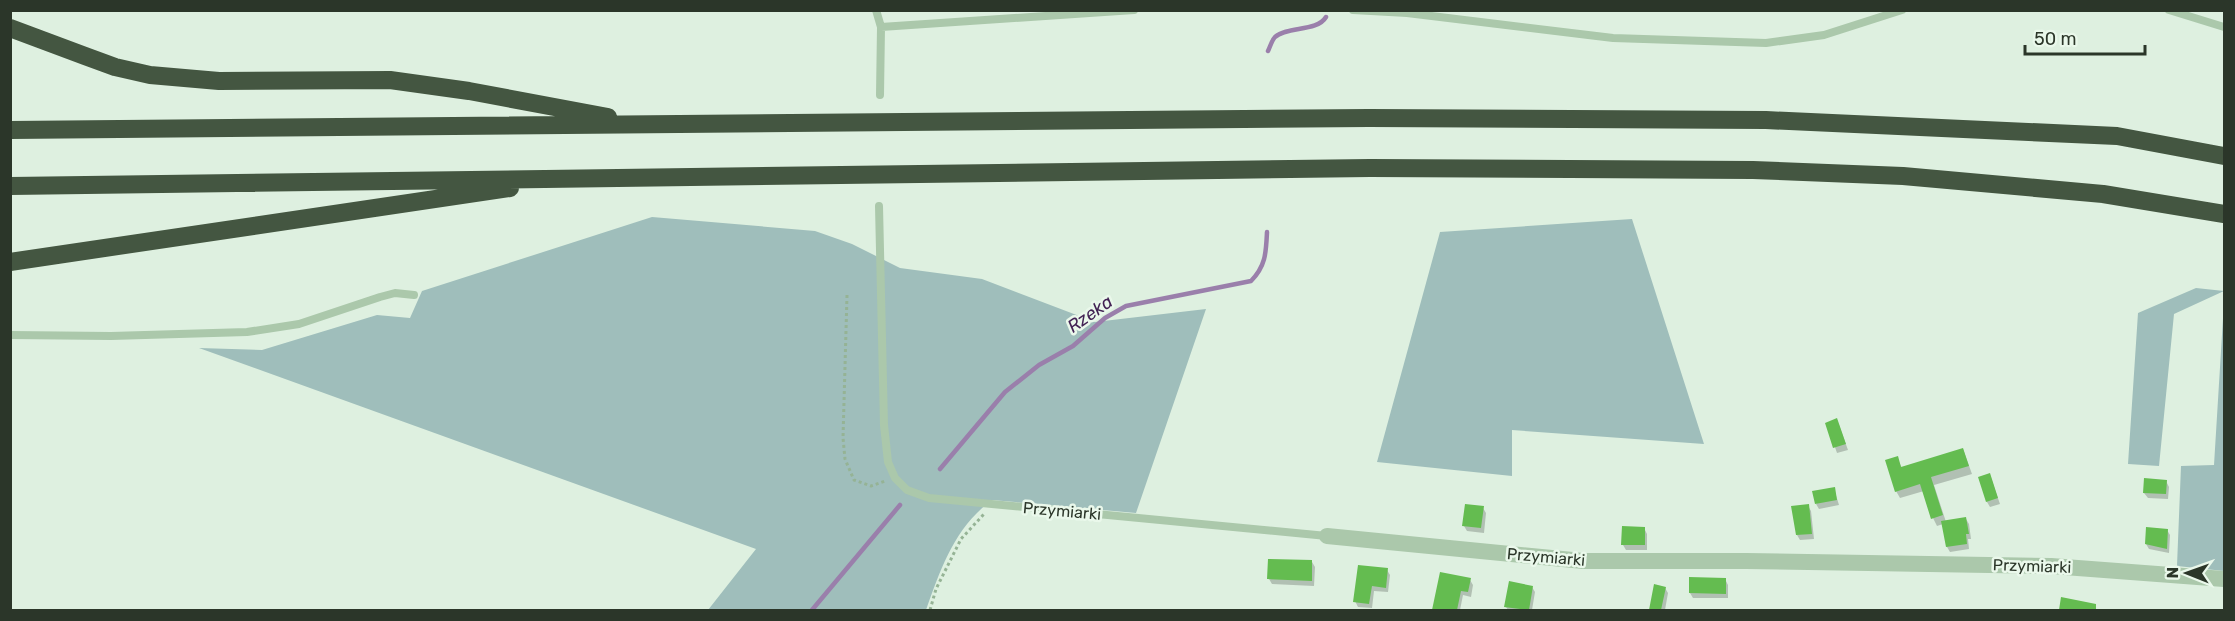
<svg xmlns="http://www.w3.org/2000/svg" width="2235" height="621" font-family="Rubik,sans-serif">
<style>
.green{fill:#9fbebb}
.shadow{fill:#0003}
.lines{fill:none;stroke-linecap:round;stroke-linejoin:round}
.stream{stroke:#9a7fab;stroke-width:4.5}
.building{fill:#64bc50}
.path{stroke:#95b395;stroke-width:3;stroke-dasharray:3 3;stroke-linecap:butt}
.lane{stroke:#abc8ab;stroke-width:8}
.street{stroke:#abc8ab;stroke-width:16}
.highway{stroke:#445641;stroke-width:18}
.labels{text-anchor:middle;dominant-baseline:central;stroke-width:5;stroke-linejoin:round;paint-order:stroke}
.street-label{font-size:16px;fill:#2b3629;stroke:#eaf8eb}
.water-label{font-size:18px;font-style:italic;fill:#422254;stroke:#eaf8eb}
</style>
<rect width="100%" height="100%" fill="#def0e0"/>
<path class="green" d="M652 217 815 231 852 244 900 268 982 279 1095 322 1206 309 1136 513 992 500C955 527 941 568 926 610H708L756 549 199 348 262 350 377 315 410 318 422 291Z
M1632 219 1704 444 1512 430V476L1377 462 1440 232Z
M2196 288 2224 291 2174 314 2159 466 2128 464 2138 313Z
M2224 302V571L2177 566 2181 466 2214 465Z"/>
<path class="shadow" d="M1827 424 1839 425 1848 450 1837 453Z
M1963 449 1972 474 1934 485 1946 522 1966 519 1969 524 1971 539H1968L1969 549 1950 552 1947 547 1943 524 1937 526 1933 518 1924 491 1900 498 1896 491 1897 458 1902 468Z
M1990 475 2000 504 1990 507 1987 502Z
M2166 481 2169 487 2168 499 2148 498 2144 493Z
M1834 489 1839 505 1819 509 1816 504Z
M1808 506 1811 511 1814 539 1800 540 1797 535 1793 507Z
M1483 508 1486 513 1484 533 1467 531 1464 526Z
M1644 528 1647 534V550H1626L1623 545Z
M2167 530 2170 535 2169 553 2149 549 2146 544Z
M1312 562 1315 567 1314 586 1272 584 1269 579Z
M1387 570 1390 575 1388 592 1374 591 1372 608 1358 607 1355 601Z
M1441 574 1470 580 1473 585 1471 597 1463 595 1460 610H1434Z
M1725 579 1728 585V598H1693L1690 593Z
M1656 586 1665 588 1668 593 1665 610H1650Z
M1532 587 1535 592 1532 610H1508L1506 607Z"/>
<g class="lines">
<path class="stream" d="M1268 51C1270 47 1272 40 1275 37 1288 26 1317 32 1326 17
M940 469 1005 392 1039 365 1073 346 1105 318 1126 306 1251 281C1266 266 1266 252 1267 232
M812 610 900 505"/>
</g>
<path class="building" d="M1837 418 1846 444 1833 448 1825 423Z
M1963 448 1969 466 1931 477 1943 515 1931 519 1920 484 1895 492 1885 460 1898 456 1901 467Z
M1990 473 1998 498 1986 502 1978 477Z
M2144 478 2167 480 2166 494 2143 493Z
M1835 487 1837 500 1815 504 1812 491Z
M1465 504 1484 506 1481 528 1462 526Z
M1809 504 1812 534 1796 535 1791 506Z
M1966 517 1969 534H1966L1967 544 1946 547 1941 521Z
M1622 526 1645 527V545H1621Z
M2146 527 2168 529 2167 549 2145 544Z
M1268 559 1312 560V581L1267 579Z
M1358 565 1388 568 1386 588 1372 586 1369 604 1353 602Z
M1440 572 1471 578 1468 592 1461 591 1457 610H1432Z
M1689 577 1726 578V594L1689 593Z
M1509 581 1533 586 1529 610 1504 607Z
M1654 584 1666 587 1661 610H1649Z
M2061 597 2096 604V610H2059Z"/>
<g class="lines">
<path class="path" d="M847 295 843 438 845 459 854 480 871 486 885 481
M930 610 936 589 961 539 984 514"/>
<path class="lane" d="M876 10 881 27 880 95
M1353 10 1407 13 1613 38 1766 43 1824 35 1902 10
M2169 10 2224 27
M881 27 1134 10
M879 206 884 425 888 462 895 478 907 490 929 498 1327 536
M10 335 111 336 247 332 299 324 380 297 395 293 414 295"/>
<path class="street" d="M1327 536 1583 561H1746L2051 566 2224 579"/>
<path class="highway" d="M10 28 85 56 115 67 150 75 219 81 390 80 469 91 608 117
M10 130 1369 118 1766 120 2117 136 2224 156
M10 186 1370 168 1753 170 1903 176 2103 194 2224 214
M10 262 510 188"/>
</g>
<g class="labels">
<g class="street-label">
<text transform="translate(1062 511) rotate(5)">Przymiarki</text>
<text transform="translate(1546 557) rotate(5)">Przymiarki</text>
<text transform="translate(2032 566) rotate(2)">Przymiarki</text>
</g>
<g class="water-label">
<text transform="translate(1090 314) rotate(-35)">Rzeka</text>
</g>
</g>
<rect width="2235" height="621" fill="none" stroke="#2b3629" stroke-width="24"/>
<g transform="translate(2187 573) rotate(271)" stroke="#eaf8eb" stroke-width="4.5" paint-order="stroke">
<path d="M0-4.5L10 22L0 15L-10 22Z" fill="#2b3629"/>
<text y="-9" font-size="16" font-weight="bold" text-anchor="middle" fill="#2b3629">N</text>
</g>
<path d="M2025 45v9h120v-9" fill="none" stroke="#2b3629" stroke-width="3"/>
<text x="2034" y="45" font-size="18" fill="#2b3629" stroke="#eaf8eb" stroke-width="4.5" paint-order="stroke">50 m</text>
</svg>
